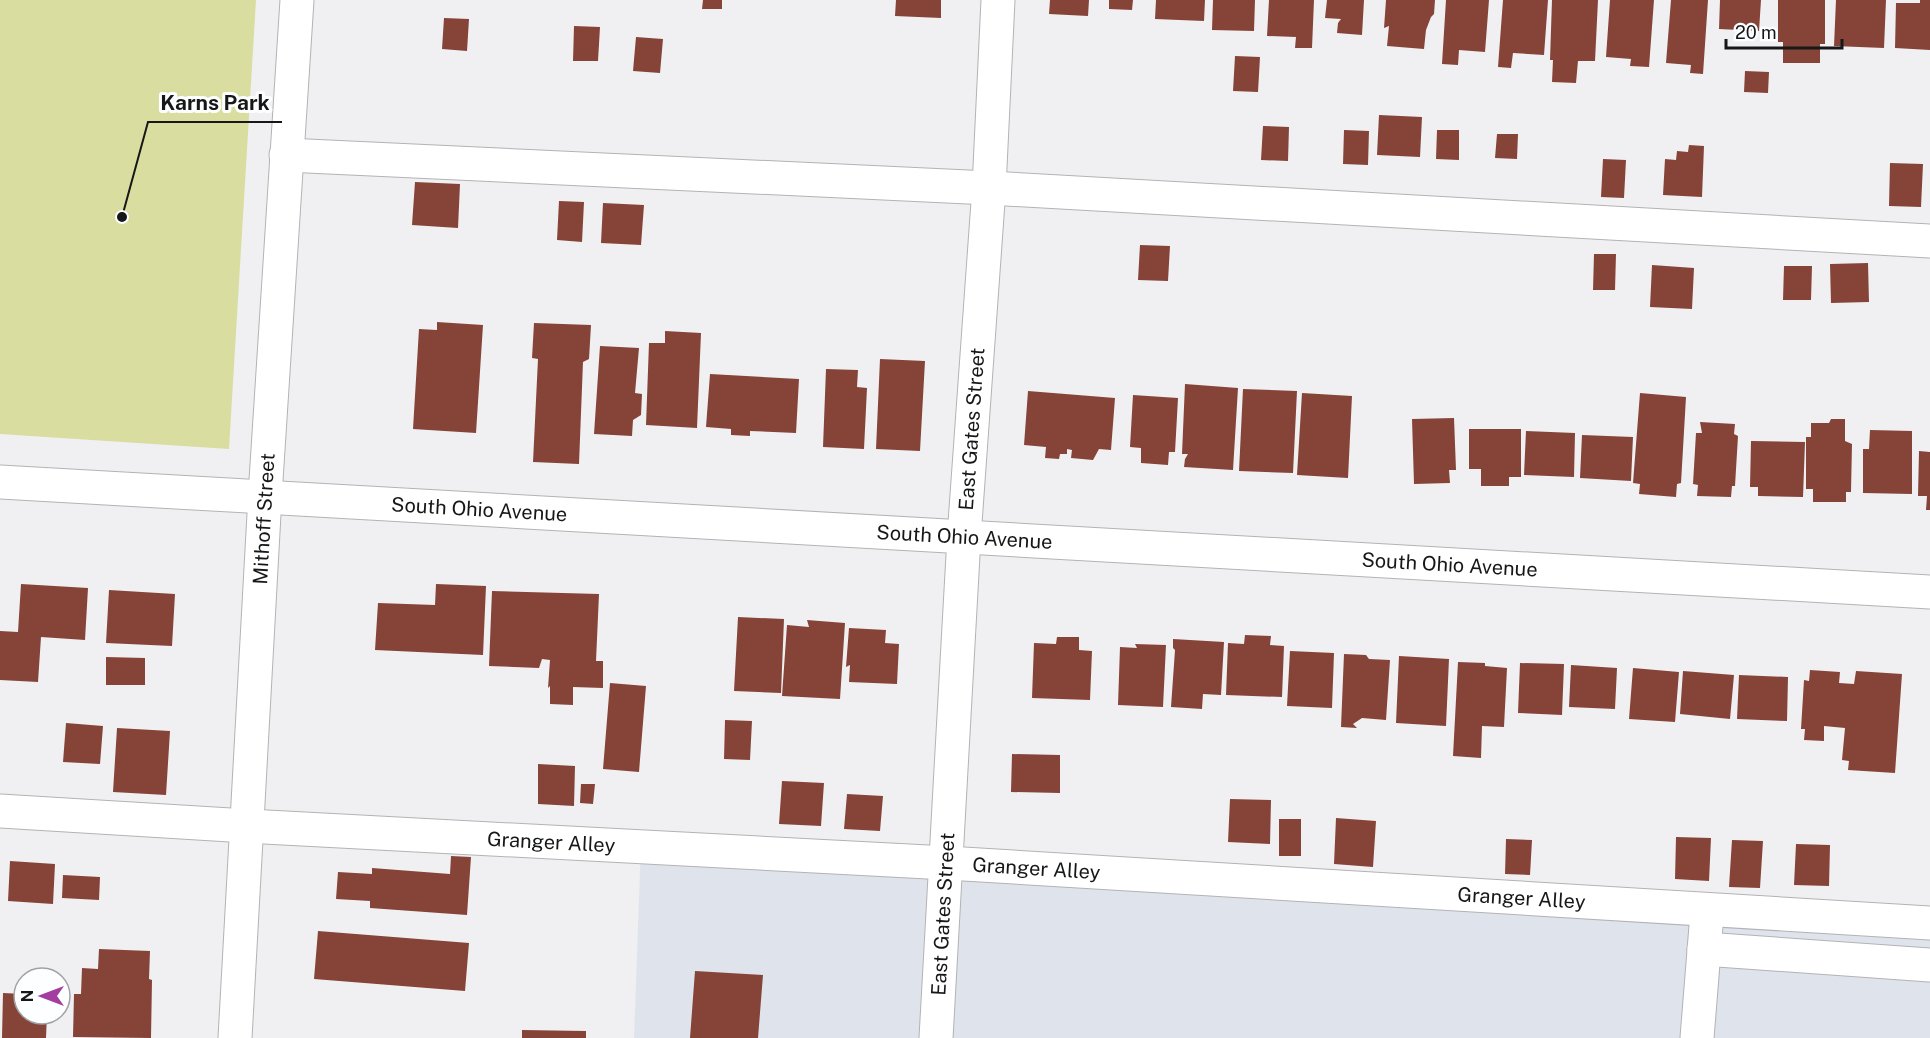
<svg xmlns="http://www.w3.org/2000/svg" width="1930" height="1038" font-family="'Public Sans',sans-serif">
<style>
.built{fill:#dfe3ec}
.green{fill:#d9dd9f}
.building{fill:#864338}
.lines{fill:none;stroke-linecap:round;stroke-linejoin:round}
.minor-casing{stroke:#b3b3b5;stroke-width:35}
.minor{stroke:#fff;stroke-width:33}
.labels{text-anchor:middle;dominant-baseline:central;stroke-width:6;stroke-linejoin:round;paint-order:stroke}
.street-label{font-size:20px;fill:#161717;stroke:#fdfeff}
.leader{fill:none;stroke:#161717;stroke-width:2}
.callout-dot{fill:#161717;stroke:#fdfeff;stroke-width:2}
.callout-label{font-size:21px;text-anchor:middle;font-weight:bold;fill:#161717;stroke:#fdfeff;stroke-width:6;stroke-linejoin:round;paint-order:stroke}
</style>
<rect width="100%" height="100%" fill="#f0f0f2"/>
<path class="built" d="M641 842 1930 921V1038H634Z"/>
<path class="green" d="M0 0H256L229 449 0 434Z"/>
<path class="building" d="M703 0H722V9H702Z
M896 0H941V18L895 16Z
M1050 0H1089L1088 16 1049 14Z
M1109 0H1133L1132 10 1109 9Z
M1156 0H1205L1204 21 1155 19Z
M1213 0H1255L1254 31 1212 30Z
M1269 0H1314L1312 48H1295L1296 37 1267 36Z
M1327 0H1364L1362 35 1337 33 1338 23 1341 19 1325 18Z
M1386 0H1435L1434 14 1431 17 1426 30 1424 49 1387 46 1389 26 1384 28Z
M1446 0H1489L1485 52 1459 50 1458 65 1442 64Z
M1503 0H1548L1544 55 1513 53 1511 68 1498 67Z
M1552 0H1598L1595 61H1578L1576 83 1552 82 1553 60H1550Z
M1610 0H1654L1649 67 1630 66 1631 59 1606 57Z
M1671 0H1708L1703 74 1690 73 1691 65 1666 63Z
M1720 0H1761L1759 31 1719 29Z
M1778 0H1825V44H1820V63H1783V42H1778Z
M1836 0H1886L1884 48 1834 46Z
M1920 0H1930V50L1895 48 1896 3H1920Z
M444 18 469 19 467 51 442 49Z
M574 26 600 27 598 61H573Z
M636 37 663 39 660 73 633 71Z
M1235 56 1260 57 1258 92 1233 91Z
M1745 71 1769 72 1768 93 1744 92Z
M1379 115 1422 117 1420 157 1377 155Z
M1263 126 1289 127 1288 161 1261 160Z
M1344 130 1369 131 1368 165 1343 164Z
M1437 130H1459V160L1436 159Z
M1497 134H1518L1517 159 1495 158Z
M1689 145 1704 146 1702 197 1663 195 1665 159 1676 160 1677 151 1688 152Z
M1603 159 1626 160 1624 198 1601 197Z
M1890 163 1923 164 1921 207 1889 206Z
M415 182 460 184 458 228 412 225Z
M559 201 584 202 582 242 557 240Z
M603 203 644 205 641 245 601 243Z
M1140 245 1170 246 1168 281 1138 280Z
M1594 254H1616L1615 290H1593Z
M1868 263 1869 302 1831 303 1830 264Z
M1652 265 1694 268 1692 309 1650 307Z
M1784 266H1812L1811 300H1783Z
M437 322 483 325 476 433 413 429 419 329 437 330Z
M534 323 591 325 589 359 583 362 579 464 533 462 538 359 532 358Z
M665 331 701 333 697 428 646 425 649 343H665Z
M600 346 639 348 635 393 642 394 641 415 633 420 632 436 594 434Z
M880 359 925 361 920 451 876 449Z
M826 369 858 370 857 387 867 388 864 449 823 447Z
M710 374 799 379 796 433 750 431V436L731 435V429L706 427Z
M1185 384 1238 388 1233 470 1184 467 1185 459 1188 454H1182Z
M1243 389 1297 391 1293 473 1239 471Z
M1028 391 1115 398 1111 450 1099 449 1093 460 1071 458 1072 450 1067 449V454H1060L1059 459 1045 458 1046 447 1024 445Z
M1302 393 1352 396 1348 478 1297 475Z
M1640 393 1686 397 1681 483 1677 484 1676 497 1639 494 1640 484 1633 483Z
M1133 395 1178 398 1175 452H1169L1168 465 1141 463V448L1130 447Z
M1454 418 1456 470H1449L1450 483 1414 484 1412 419Z
M1831 419H1845V441L1852 444 1851 492H1846V502H1813V489H1806V437H1811V423H1829Z
M1700 422 1735 424 1734 434 1738 436 1735 486H1732L1731 497 1697 496 1698 485 1693 484 1696 433H1702Z
M1469 429H1521V477H1509V486H1481V469H1469Z
M1870 430 1912 431V494L1863 493V449H1869Z
M1526 431 1575 433 1574 477 1524 475Z
M1582 435 1633 437 1631 481 1580 478Z
M1751 441 1805 442 1803 497 1758 496V487H1750Z
M1919 451 1930 452V510H1926L1927 496H1918Z
M21 584 88 588 85 640 41 637 38 682 0 680V631L18 632Z
M436 584 486 586 483 655 375 650 378 603 435 605Z
M109 590 175 594 172 646 106 643Z
M492 591 599 594 596 661H603V688L573 687V705L550 704V686L548 688 550 660 542 659 539 668 489 666Z
M738 617 784 619 781 693 734 691Z
M807 620 845 623 840 699 782 696 787 625 809 627Z
M849 628 886 630 885 643 899 644 897 684 849 682 850 665 846 667Z
M1245 635 1271 636 1270 645 1284 646 1282 697 1226 695 1228 643 1244 644Z
M1057 637H1079V650L1092 651 1090 700 1032 698 1034 643 1056 644Z
M1173 639 1224 642 1221 695 1203 694 1202 709 1171 707 1175 650 1173 648Z
M1135 644 1166 645 1163 707 1118 705 1120 647 1137 648Z
M1290 651 1334 653 1332 708 1287 706Z
M1344 654 1366 655 1369 659 1390 660 1386 720 1362 718 1353 724 1357 728 1341 727Z
M1399 656 1449 659 1446 726 1396 723Z
M106 657 145 658V685H106Z
M1458 662 1485 663V666L1507 668 1504 727 1482 726 1481 758 1453 756Z
M1520 663 1564 664 1562 715 1518 713Z
M1571 665 1617 668 1615 709 1569 707Z
M1633 668 1679 672 1675 722 1629 719Z
M1810 670 1840 672 1839 683 1854 684 1856 671 1902 674 1895 773 1848 770 1849 761 1842 760 1845 728 1824 726V741L1804 740 1805 729H1801L1804 680 1809 681Z
M1683 671 1734 675 1730 719 1680 714Z
M1739 675 1788 677 1787 721 1737 719Z
M610 683 646 686 639 772 603 769Z
M725 720 752 721 750 760 724 759Z
M66 723 103 726 100 764 63 762Z
M117 728 170 731 166 795 113 792Z
M1012 754 1060 755V793L1011 792Z
M538 764 575 766 574 806 538 804Z
M782 781 824 783 821 826 779 824Z
M581 784H595L593 804 580 803Z
M847 794 883 796 880 831 844 829Z
M1230 799 1271 800 1270 844 1228 842Z
M1336 818 1376 821 1373 867 1334 864Z
M1279 819H1301V856H1279Z
M1676 837 1711 838 1709 881 1675 879Z
M1506 839 1532 840 1530 875 1505 874Z
M1732 840 1763 841 1760 888 1729 887Z
M1796 844 1830 845 1829 886 1794 885Z
M451 856 471 857 467 915 370 908V901L336 899 338 872 372 874V868L450 874Z
M10 861 55 864 53 904 8 901Z
M63 875 100 877 99 900 62 898Z
M318 931 469 943 465 991 314 979Z
M99 949 150 951 149 979 152 980 151 1038 73 1037 74 994H81L82 968 98 969Z
M695 971 763 975 758 1038H690Z
M3 993 24 994V1014H47L46 1038H2Z
M522 1030 586 1031V1038H522Z"/>
<g class="lines">
<g class="minor-casing">
<g id="minor">
<path d="M286 155 989 188 1930 241"/>
<path id="s1" d="M0 482 1930 592"/>
<path id="s2" d="M0 811 247 826 947 863 1930 923"/>
<path d="M1704 949 1930 965"/>
<path id="s3" d="M235 1038 265 496 297 0"/>
<path id="s4" d="M936 1038 964 537 989 188 998 0"/>
<path d="M1697 1038 1706 926"/>
</g>
</g>
<use href="#minor" class="minor"/>
</g>
<g class="labels">
<g class="street-label">
<text stroke="none"><textPath href="#s4" startOffset="610">East Gates Street</textPath></text>
<text stroke="none"><textPath href="#s1" startOffset="480">South Ohio Avenue</textPath></text>
<text stroke="none"><textPath href="#s3" startOffset="520">Mithoff Street</textPath></text>
<text stroke="none"><textPath href="#s1" startOffset="966">South Ohio Avenue</textPath></text>
<text stroke="none"><textPath href="#s1" startOffset="1452">South Ohio Avenue</textPath></text>
<text stroke="none"><textPath href="#s2" startOffset="552">Granger Alley</textPath></text>
<text stroke="none"><textPath href="#s2" startOffset="1038">Granger Alley</textPath></text>
<text stroke="none"><textPath href="#s2" startOffset="1524">Granger Alley</textPath></text>
<text stroke="none"><textPath href="#s4" startOffset="124">East Gates Street</textPath></text>
</g>
</g>
<path class="leader" d="M122 217L148 122H282"/>
<circle class="callout-dot" cx="122" cy="217" r="6"/>
<g class="callout-label">
<text x="215" y="110">Karns Park</text>
</g>
<g transform="translate(42 996) rotate(270)"><circle r="28" fill="#fdfeff" stroke="#a1a2a2" stroke-width="1.5"/>
<path d="M0-4.5L10 22L0 15L-10 22Z" fill="#a33da0"/>
<text y="-9" font-size="16" font-weight="bold" text-anchor="middle" fill="#161717">N</text>
</g>
<path d="M1726 39v9h116v-9" fill="none" stroke="#161717" stroke-width="3"/>
<text x="1735" y="39" font-size="18" fill="#161717" stroke="#fdfeff" stroke-width="4.5" paint-order="stroke">20 m</text>
</svg>
